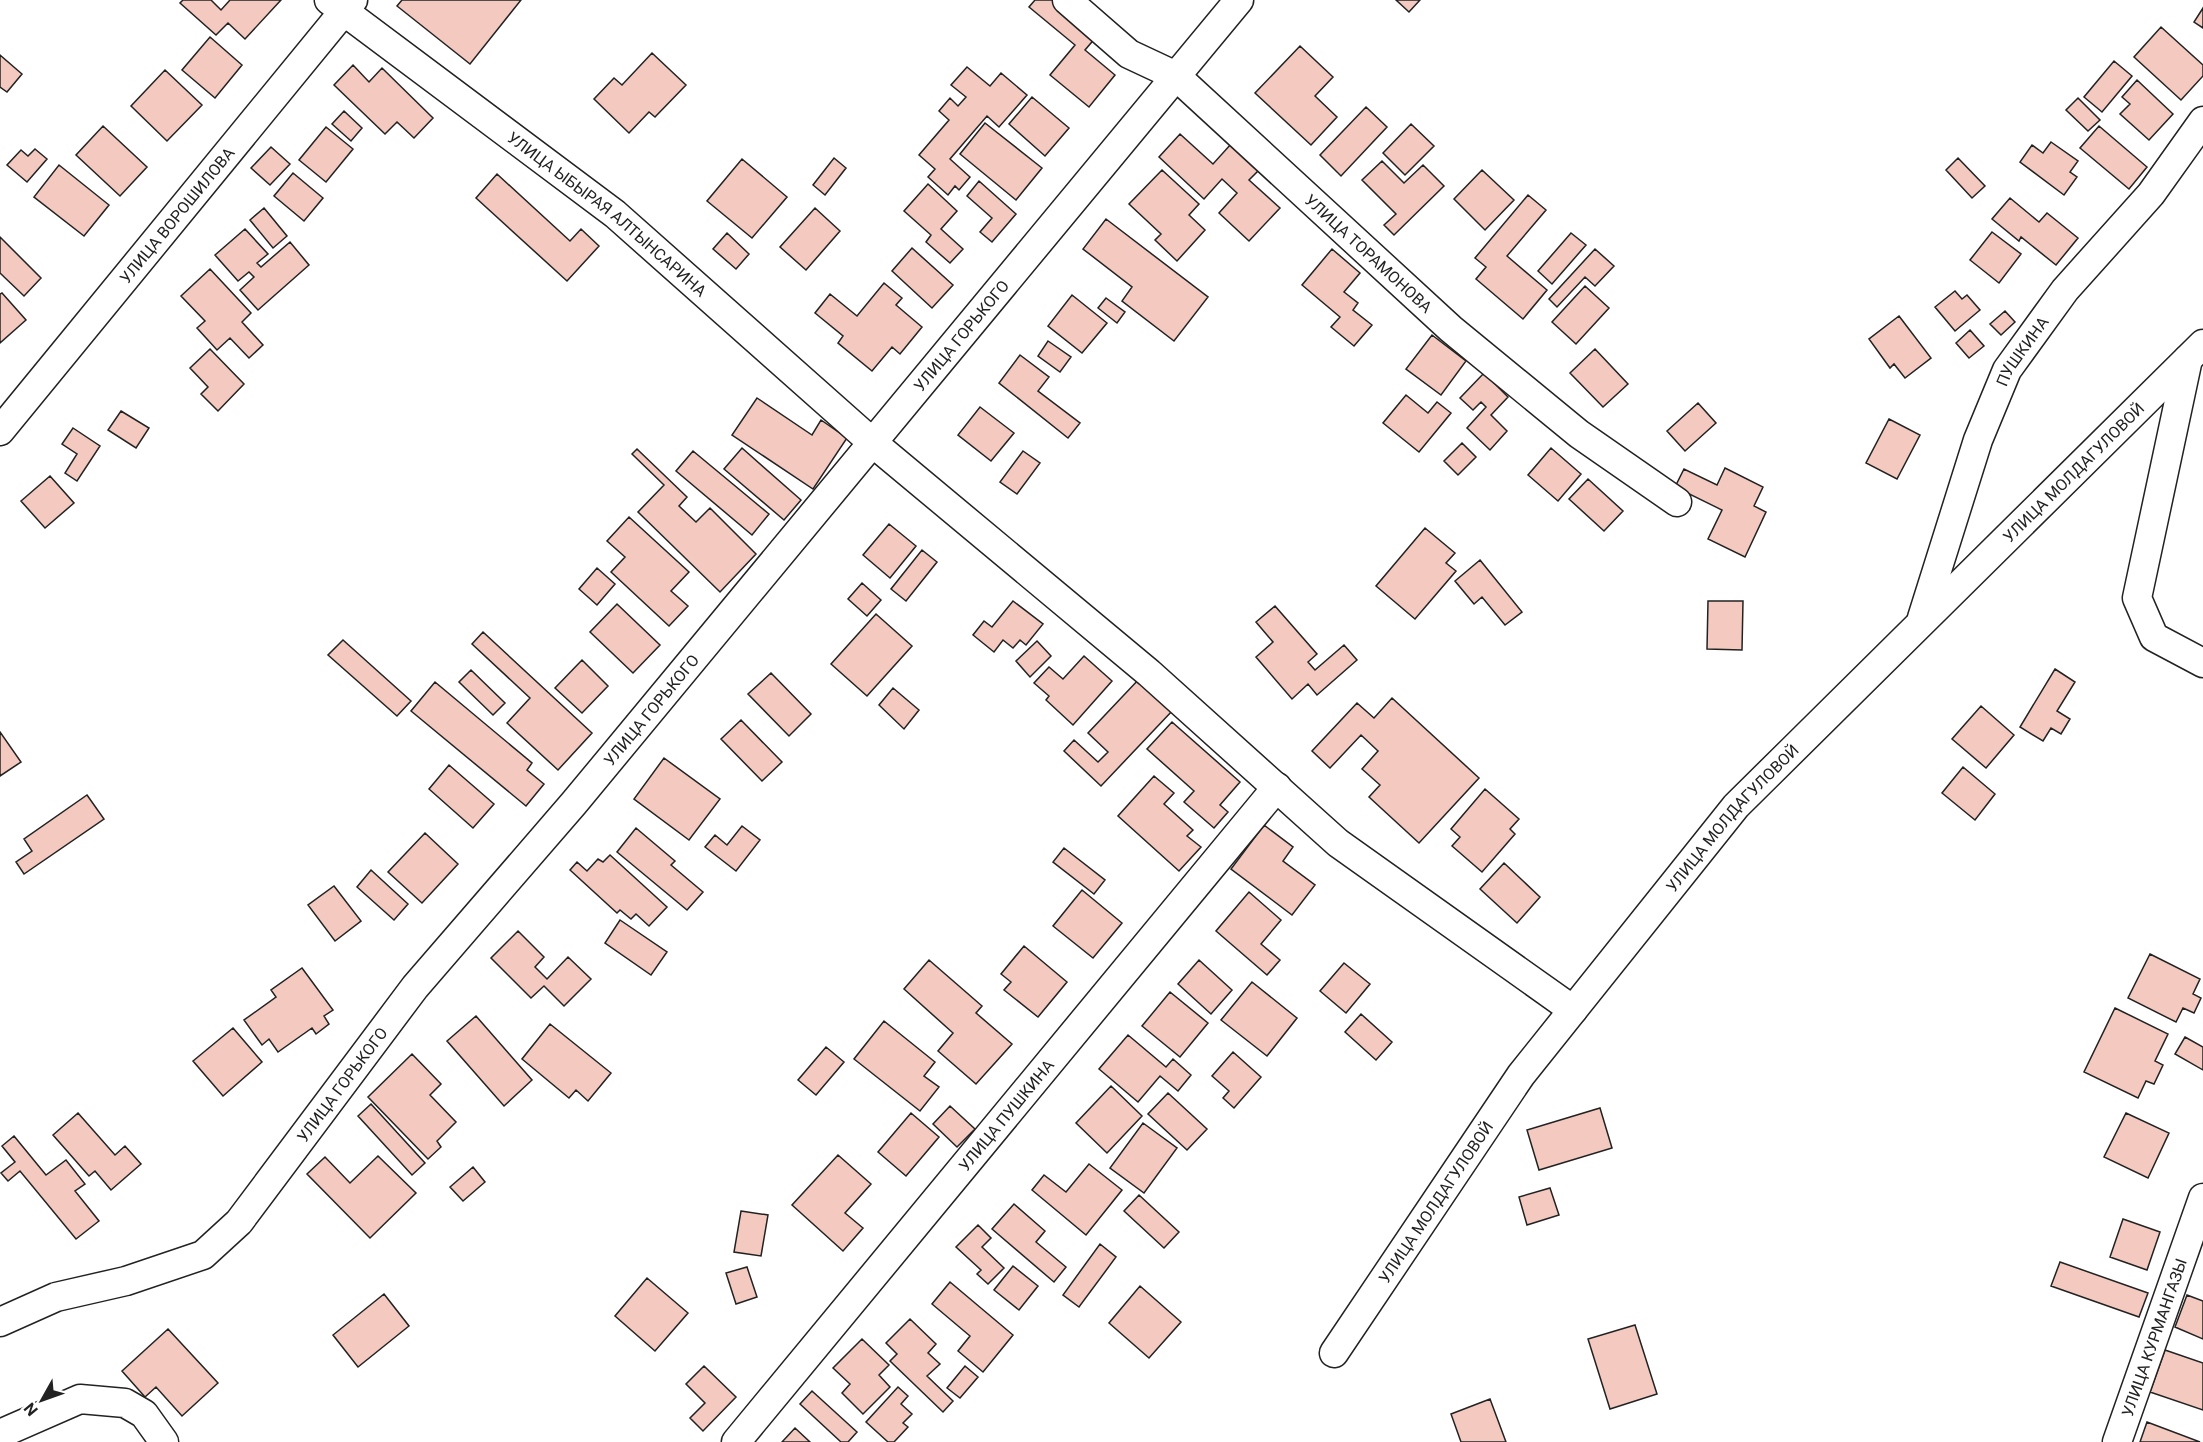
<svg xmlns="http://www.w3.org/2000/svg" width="2203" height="1442" font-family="Roboto,sans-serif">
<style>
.building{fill:#f3c9c0;stroke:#222;stroke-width:1.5}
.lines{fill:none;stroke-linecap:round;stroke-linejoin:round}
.minor-casing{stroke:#222;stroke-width:31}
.minor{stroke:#fff;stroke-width:28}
.labels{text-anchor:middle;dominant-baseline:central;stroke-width:4.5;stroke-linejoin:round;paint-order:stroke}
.street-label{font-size:16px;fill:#222;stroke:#fff}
</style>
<rect width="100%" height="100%" fill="#fff"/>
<path class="building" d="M183 0H211L221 10 230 0H281L245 39 228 23 216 35 180 3Z
M402 0H521L470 64 397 6Z
M1035 0H1054L1097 36 1085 50 1115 75 1089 107 1050 75 1075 45 1029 7Z
M1396 0H1420L1409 12Z
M2203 8V28L2194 22Z
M2161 27 2203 65V76L2181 100 2134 57Z
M210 37 242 65 215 98 182 70Z
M1300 46 1333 77 1315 96 1337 117 1311 145 1255 93Z
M652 53 686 85 655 117 649 112 629 133 594 99 614 78 622 85Z
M0 55 22 74 7 92 0 87Z
M2114 61 2132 76 2102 112 2084 97Z
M353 65 369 82 382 68 433 118 414 138 397 122 385 134 334 85Z
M967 67 990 86 1001 73 1027 95 999 127 987 116 950 159 970 177 959 190 955 186 948 195 928 177 935 169 919 155 949 120 939 111 950 98 958 106 966 97 951 85Z
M165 70 202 105 167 141 131 106Z
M2137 80 2173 114 2149 140 2120 114 2130 104 2122 97Z
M1032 97 1069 128 1045 156 1009 124Z
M2078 98 2100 120 2088 131 2066 110Z
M1366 107 1387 127 1341 176 1320 155Z
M344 111 362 128 351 141 332 124Z
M985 123 1042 168 1016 200 960 154Z
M1411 124 1434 146 1405 175 1383 153Z
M103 126 147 167 120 196 76 155Z
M2099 126 2147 167 2129 189 2080 148Z
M326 127 353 149 326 182 299 160Z
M1180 134 1213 164 1231 144 1259 170 1249 180 1280 208 1249 241 1219 213 1237 193 1222 179 1204 199 1159 157Z
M2051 142 2078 161 2070 172 2077 177 2064 195 2020 162 2032 145 2043 153Z
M271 147 290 164 270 185 251 168Z
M35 149 47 159 27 182 7 165 21 150 28 156Z
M834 158 846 168 825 195 813 185Z
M1958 158 1985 186 1972 198 1946 170Z
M742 159 787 197 752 238 707 201Z
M1382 161 1404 183 1423 165 1444 186 1394 235 1384 225 1396 214 1362 180Z
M59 165 109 205 84 236 34 197Z
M1162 170 1199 204 1189 215 1205 230 1177 261 1155 240 1161 234 1129 204Z
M1482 170 1514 200 1485 230 1454 199Z
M293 173 323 198 304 221 274 196Z
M497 174 570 241 581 229 599 246 567 281 476 198Z
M979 181 1016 214 992 242 980 232 992 218 967 196Z
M928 184 957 211 941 229 963 249 950 263 926 242 931 235 904 211Z
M1528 195 1546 210 1507 256 1547 290 1523 319 1476 279 1486 267 1475 258Z
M2010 198 2039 222 2047 213 2078 238 2056 265 2021 237 2019 241 1992 219Z
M264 208 287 236 273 248 250 220Z
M815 208 840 231 806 270 780 247Z
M1106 219 1208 297 1174 341 1122 301 1132 287 1083 249Z
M245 229 268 254 257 263 261 267 290 242 309 265 258 310 240 290 254 277 249 272 238 281 215 255Z
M1992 232 2021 254 1999 283 1970 260Z
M727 233 749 254 736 269 713 249Z
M1571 233 1586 245 1552 284 1538 271Z
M0 237 41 278 24 296 0 273Z
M912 248 953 285 932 308 892 271Z
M1332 249 1360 273 1344 292 1358 303 1353 310 1372 325 1354 346 1331 327 1340 317 1302 285Z
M1595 249 1614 266 1595 286 1585 277 1557 307 1549 299Z
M210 269 251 313 242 322 263 345 249 358 230 338 217 350 197 328 205 321 181 296Z
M884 283 902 298 896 305 922 327 900 354 892 347 872 371 838 343 843 336 815 313 830 294 857 316Z
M1585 286 1609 308 1576 344 1552 322Z
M1955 291 1962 299 1967 295 1980 310 1955 331 1935 307Z
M2 293 26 320 0 343V294Z
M1072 295 1107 323 1082 353 1048 326Z
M1106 298 1125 312 1117 323 1098 308Z
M2005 311 2015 322 2001 335 1990 324Z
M1899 316 1931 358 1905 378 1894 364 1890 368 1869 339Z
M1970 330 1984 346 1969 358 1956 343Z
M1432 335 1466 361 1441 395 1406 369Z
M1048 341 1071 357 1060 372 1038 356Z
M210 349 244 384 218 411 201 394 208 387 190 368Z
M1595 349 1628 384 1603 407 1570 373Z
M1020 355 1049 377 1038 391 1080 423 1068 438 999 383Z
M1484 373 1508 397 1491 415 1507 431 1490 450 1467 428 1486 407 1481 402 1473 410 1460 398Z
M1406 395 1428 413 1437 402 1451 413 1419 452 1383 423Z
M757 398 812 435 821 420 847 438 813 489 732 435Z
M1698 403 1716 423 1685 451 1667 431Z
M980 407 1014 433 991 461 958 435Z
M121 411 149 428 136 448 108 430Z
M1889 419 1920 435 1897 479 1866 463Z
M73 428 100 446 77 481 65 473 77 454 62 444Z
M1462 443 1476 457 1458 475 1444 461Z
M742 448 801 500 784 520 724 469Z
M1551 448 1581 474 1558 501 1528 475Z
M637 449 687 497 679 506 696 522 710 508 756 554 720 592 638 512 664 485 632 454Z
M693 451 769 514 752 535 676 471Z
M1023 451 1040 463 1017 494 1000 482Z
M1725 468 1763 487 1754 506 1766 512 1745 557 1708 539 1722 510 1675 487 1684 469 1717 485Z
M50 476 74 503 45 528 21 501Z
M1588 479 1623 511 1604 531 1569 499Z
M629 517 689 572 671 591 688 606 669 626 611 572 625 557 607 541Z
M889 524 916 546 890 578 863 555Z
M1425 528 1455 553 1446 563 1456 571 1415 619 1376 586Z
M922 550 937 562 906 601 891 589Z
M1480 560 1522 612 1505 625 1482 597 1474 604 1455 581Z
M597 568 615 584 597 605 579 589Z
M862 583 881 600 867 616 848 599Z
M1013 601 1043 624 1026 645 1020 640 1013 648 1003 640 994 652 973 635 984 621 992 627Z
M1708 601H1743L1742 650 1707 649Z
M617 604 660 645 633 673 590 632Z
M1275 606 1317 654 1308 662 1315 670 1344 645 1357 660 1317 695 1308 684 1292 699 1256 657 1273 642 1256 622Z
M876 614 912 646 867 696 831 664Z
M483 632 592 733 558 770 507 723 530 698 472 644Z
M343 640 411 701 397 716 328 655Z
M1037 641 1051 656 1030 677 1016 661Z
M1084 656 1112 681 1073 725 1046 700 1049 696 1034 683 1049 667 1063 679Z
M582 660 608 686 582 713 555 688Z
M2055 669 2075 682 2057 711 2070 719 2061 734 2051 728 2043 741 2020 727Z
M471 670 505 703 493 715 459 682Z
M771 673 811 714 789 736 748 694Z
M1140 678 1173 710 1101 786 1064 751 1074 740 1098 762 1108 752 1088 733Z
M435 682 532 763 527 770 544 784 526 806 411 711Z
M893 688 919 710 904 729 879 705Z
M1392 698 1479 778 1419 843 1369 797 1380 785 1362 769 1378 751 1361 735 1330 768 1312 751 1357 703 1374 718Z
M1981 706 2014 735 1986 768 1952 739Z
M741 720 782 762 762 781 721 739Z
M1172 722 1240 782 1220 805 1228 812 1214 828 1184 802 1194 791 1147 749Z
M0 732 21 762 0 776Z
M664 758 720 799 689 840 634 799Z
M449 765 494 804 473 828 429 789Z
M1963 767 1995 794 1975 820 1942 793Z
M1154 776 1174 793 1164 804 1193 830 1187 836 1201 847 1179 871 1118 816Z
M1485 789 1519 819 1510 829 1515 834 1482 872 1452 846 1460 837 1451 829Z
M87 795 104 819 24 874 16 862 32 851 24 839Z
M1264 825 1293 847 1283 861 1315 885 1292 915 1231 869Z
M742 826 760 840 736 871 705 847 715 835 727 845Z
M636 828 675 861 671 865 703 892 687 910 617 852Z
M425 833 458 864 422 903 388 872Z
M1064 848 1105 880 1094 894 1053 862Z
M610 855 667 907 649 926 636 914 631 919 620 910 617 913 570 870 577 862 587 871 598 859 603 862Z
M1504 863 1540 897 1517 923 1480 889Z
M371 870 408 904 394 920 357 887Z
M334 886 361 921 335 941 308 905Z
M1082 890 1122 923 1093 958 1053 926Z
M1249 892 1281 920 1261 944 1280 960 1267 975 1216 931Z
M620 920 667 952 651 975 605 943Z
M518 931 544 957 535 967 547 979 568 957 591 979 564 1006 544 986 531 998 491 958Z
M1024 946 1067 982 1038 1017 1004 990 1011 982 1001 974Z
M2150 954 2200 979 2193 994 2201 998 2194 1013 2183 1008 2176 1022 2128 998Z
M929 960 982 1006 976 1013 1012 1044 976 1084 938 1051 953 1033 904 989Z
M1199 960 1232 990 1211 1014 1178 984Z
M1344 963 1370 984 1346 1013 1320 991Z
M302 968 333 1010 324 1016 329 1024 316 1034 312 1028 278 1052 269 1039 262 1045 244 1020 276 997 271 990Z
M1252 982 1297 1018 1267 1056 1221 1020Z
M1170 992 1208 1023 1180 1057 1142 1026Z
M2115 1008 2168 1034 2155 1061 2163 1065 2154 1084 2146 1081 2138 1098 2084 1072Z
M1361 1014 1392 1042 1376 1060 1345 1032Z
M476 1016 532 1080 504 1106 447 1041Z
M884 1021 935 1062 924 1076 939 1087 920 1111 854 1059Z
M550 1024 611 1073 588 1101 576 1090 569 1098 522 1059Z
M233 1028 262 1062 223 1096 193 1061Z
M1128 1035 1166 1067 1173 1059 1191 1075 1178 1091 1160 1076 1138 1102 1099 1069Z
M2185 1037 2203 1047V1070L2175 1054Z
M826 1047 844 1062 816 1095 798 1080Z
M1233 1052 1261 1077 1234 1108 1223 1098 1229 1091 1212 1076Z
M412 1054 441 1084 430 1095 456 1122 437 1141 441 1147 428 1159 368 1097Z
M1111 1086 1142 1116 1107 1153 1076 1123Z
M1168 1093 1207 1129 1187 1150 1148 1114Z
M371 1104 425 1163 412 1175 358 1116Z
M950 1106 975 1129 957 1147 933 1124Z
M1600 1108 1612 1148 1539 1170 1527 1130Z
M78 1113 115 1155 125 1146 141 1164 111 1190 95 1171 89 1176 53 1135Z
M911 1113 939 1137 906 1176 878 1152Z
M2126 1113 2169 1133 2148 1178 2104 1157Z
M1143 1123 1177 1148 1144 1193 1110 1168Z
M14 1136 46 1175 66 1160 85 1184 75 1191 99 1221 76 1239 20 1171 8 1181 1 1173 15 1162 2 1146Z
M838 1155 871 1184 845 1213 863 1228 843 1251 792 1205Z
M378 1156 416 1193 370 1238 307 1174 325 1157 350 1183Z
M1089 1164 1122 1190 1086 1235 1032 1190 1044 1175 1066 1192Z
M473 1167 485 1182 463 1201 450 1187Z
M1550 1188 1559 1215 1527 1225 1519 1197Z
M1139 1195 1179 1232 1164 1248 1124 1211Z
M1014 1204 1045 1231 1036 1242 1066 1267 1054 1282 992 1229Z
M741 1211 768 1215 761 1256 734 1252Z
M2123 1219 2160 1232 2147 1270 2110 1257Z
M978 1225 991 1238 982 1247 1004 1268 988 1284 977 1274 981 1270 956 1247Z
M1100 1244 1116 1257 1079 1307 1063 1295Z
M2060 1262 2148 1293 2139 1317 2051 1286Z
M1013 1266 1038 1286 1019 1310 994 1290Z
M747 1267 757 1297 736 1304 726 1273Z
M647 1278 688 1313 655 1351 615 1316Z
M950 1282 1013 1335 983 1372 958 1351 970 1336 932 1304Z
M1140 1286 1181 1322 1149 1358 1109 1323Z
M384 1294 409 1326 358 1367 333 1335Z
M2187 1295 2203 1301V1339L2175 1327Z
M910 1319 936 1344 928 1353 940 1364 927 1376 953 1401 943 1412 890 1361 897 1354 886 1343Z
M1635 1325 1657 1394 1610 1409 1588 1339Z
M168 1329 218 1383 182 1416 156 1387 145 1397 122 1371Z
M862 1339 889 1365 879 1375 890 1387 863 1414 842 1393 850 1384 833 1368Z
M2165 1350 2203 1363V1410L2150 1392Z
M704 1366 736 1397 703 1431 690 1418 705 1403 686 1384Z
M965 1366 978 1377 960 1398 947 1388Z
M898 1387 908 1396 901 1404 912 1414 903 1423 908 1427 894 1442H888L866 1422Z
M812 1391 857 1432 848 1442H841L800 1404Z
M1490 1399 1506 1442H1461L1451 1414Z
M2147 1422 2200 1442H2140Z
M795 1428 810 1442H782Z"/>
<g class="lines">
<g class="minor-casing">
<g id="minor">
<path id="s1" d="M329 0 615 214 873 443 1149 673 1338 843 1573 1010"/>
<path id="s2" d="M1067 0 1129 54 1176 76 1451 329 1579 434 1677 502"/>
<path d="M2188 359 2137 598 2154 637 2203 663"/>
<path id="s3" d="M0 431 353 0"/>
<path id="s4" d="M1922 618 1978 440 2007 370 2065 290 2151 194 2203 121"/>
<path id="s5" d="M0 1322 56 1297 126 1281 203 1255 239 1222 415 987 574 803 1239 0"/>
<path id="s6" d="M1334 1353 1521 1075 1736 806 2203 344"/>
<path d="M0 1434 80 1399 125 1403 144 1414 164 1442"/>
<path id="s7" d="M736 1442 1277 787"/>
<path id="s8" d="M2117 1442 2203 1198"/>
</g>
</g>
<use href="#minor" class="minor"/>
</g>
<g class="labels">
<g class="street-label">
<text stroke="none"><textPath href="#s3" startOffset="279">УЛИЦА ВОРОШИЛОВА</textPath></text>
<text stroke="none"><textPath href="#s1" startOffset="351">УЛИЦА ЫБЫРАЯ АЛТЫНСАРИНА</textPath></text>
<text stroke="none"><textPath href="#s2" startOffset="396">УЛИЦА ТОРАМОНОВА</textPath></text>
<text stroke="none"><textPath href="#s5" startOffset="1407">УЛИЦА ГОРЬКОГО</textPath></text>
<text stroke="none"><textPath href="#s4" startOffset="286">ПУШКИНА</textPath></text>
<text stroke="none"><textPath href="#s6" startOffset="1154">УЛИЦА МОЛДАГУЛОВОЙ</textPath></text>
<text stroke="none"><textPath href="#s5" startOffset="921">УЛИЦА ГОРЬКОГО</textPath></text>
<text stroke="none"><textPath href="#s6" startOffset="668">УЛИЦА МОЛДАГУЛОВОЙ</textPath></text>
<text stroke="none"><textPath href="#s5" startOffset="435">УЛИЦА ГОРЬКОГО</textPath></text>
<text stroke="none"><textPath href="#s7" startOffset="424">УЛИЦА ПУШКИНА</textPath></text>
<text stroke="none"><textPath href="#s6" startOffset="182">УЛИЦА МОЛДАГУЛОВОЙ</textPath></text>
<text stroke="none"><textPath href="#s8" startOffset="111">УЛИЦА КУРМАНГАЗЫ</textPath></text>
</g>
</g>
<g transform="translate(42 1400) rotate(230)" stroke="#ffffff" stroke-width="4.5" paint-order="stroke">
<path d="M0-4.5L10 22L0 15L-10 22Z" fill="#222222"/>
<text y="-9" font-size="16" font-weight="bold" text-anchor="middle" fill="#222222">N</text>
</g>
</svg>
